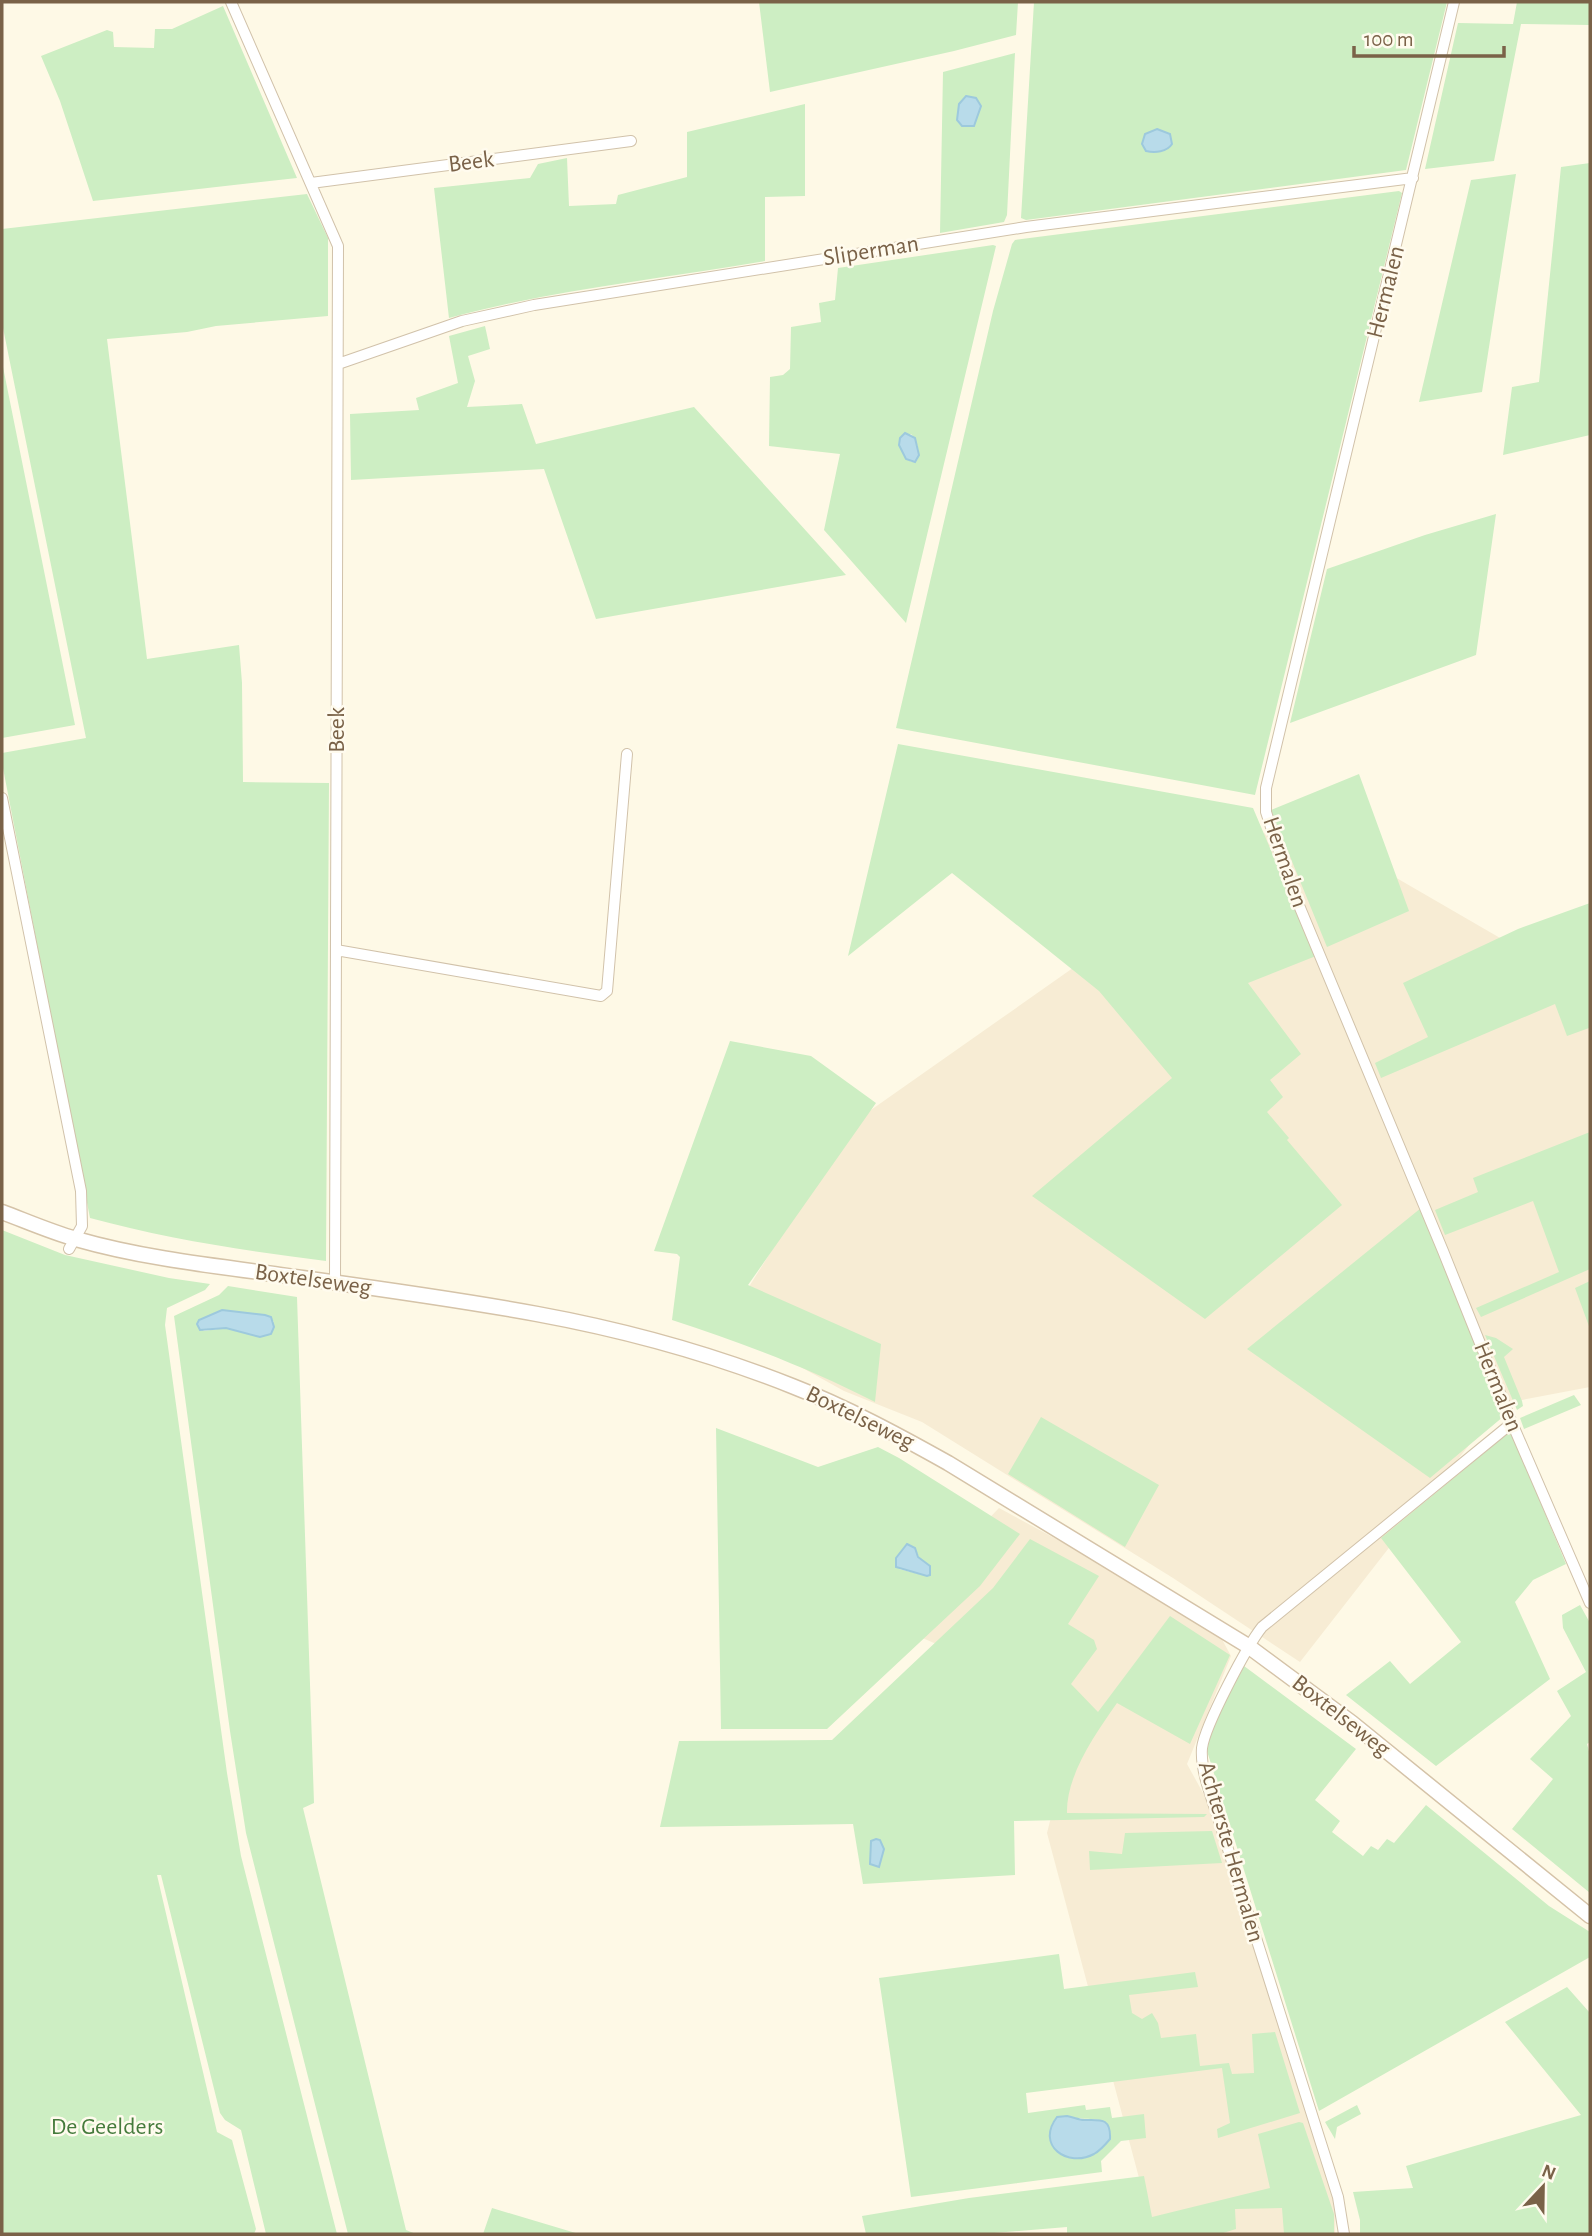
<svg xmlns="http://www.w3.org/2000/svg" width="1592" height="2236" font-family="'Alegreya Sans',sans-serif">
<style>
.residential{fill:#f7ecd4}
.green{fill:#cdeec3;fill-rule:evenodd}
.water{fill:#b8dbea;stroke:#9dc9dd;stroke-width:2}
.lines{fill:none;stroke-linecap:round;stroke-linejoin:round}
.minor-casing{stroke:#d1c2aa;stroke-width:12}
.secondary-casing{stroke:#d5c3a8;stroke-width:17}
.minor{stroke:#fff;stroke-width:10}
.secondary{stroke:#fff;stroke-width:14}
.labels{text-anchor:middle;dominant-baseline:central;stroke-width:5;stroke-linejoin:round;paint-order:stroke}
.street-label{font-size:24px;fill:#7a6248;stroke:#fffbee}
.park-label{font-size:24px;fill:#457b3c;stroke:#fffbee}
</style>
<rect width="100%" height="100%" fill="#fef9e6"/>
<path class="residential" d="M1275 826 1381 869 1590 990V1387L1501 1404 1300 1662 1173 1578 922 1422 844 1391 725 1325 851 1124Z
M999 1508 1128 1578 1218 1632 1231 1656 1187 1764 1213 1811 1336 2202 1335 2234H1154L1047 1833 1079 1706 888 1623Z"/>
<path class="green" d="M759 2H1018L1016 35 954 51 770 92Z
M1034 2H1447L1406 170 1026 220 1021 218ZM1157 129 1170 134V147L1161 151 1148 152Z
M1517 2H1590V25L1521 24 1494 161 1425 169 1458 23 1513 24Z
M223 6 297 178 93 201 60 101 41 56 107 30 113 32 114 47 154 48 155 29H172Z
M1015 53 1007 215 1004 222 940 233 943 72Z
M805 104V196L765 197V261C660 279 551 290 449 318L434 188 530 178 538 164 567 158 569 206 616 204 618 195 687 177V132Z
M1590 163V435L1503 455 1512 387 1539 382 1561 167Z
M1516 174 1482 392 1419 402 1471 180Z
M1399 191 1402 193 1255 795 896 728 993 311 1012 244 1015 240 1053 235Z
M307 194 328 238V316L216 326 187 332 107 339 147 659 239 645 242 683 243 782 329 783 326 1261C246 1251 167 1239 90 1218L2 763V753L86 738 2 323V229Z
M993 245 996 246 906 623 824 530 840 454 769 446 770 377 783 375 790 369 791 327 821 322 819 303 835 300 838 268ZM911 434C917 440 921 453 917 460L912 462 906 459 899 445Z
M485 326 490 349 468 356 475 381 467 407 522 404 536 444 694 407 846 575 596 619 544 469 351 480 350 414 419 410 416 398 458 383 449 336Z
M2 362 75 725 2 738Z
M1496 514 1476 655 1290 723 1327 569 1425 535Z
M898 744 1253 808 1316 956 1248 983 1301 1054 1270 1080 1283 1097 1267 1112 1289 1138 1287 1140 1342 1205 1205 1319 1032 1196 1172 1078 1099 991 952 873 848 956Z
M1359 774 1409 911 1327 947 1271 810Z
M1590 903V1030L1589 1028 1567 1036 1555 1004 1381 1078 1375 1063 1428 1037 1403 983 1518 929Z
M730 1041 811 1056 876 1103 748 1285 881 1344 875 1402C809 1368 743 1343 672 1320L680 1257 677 1254 654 1251Z
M1590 1132V1269L1481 1317 1476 1308 1559 1272 1533 1201 1445 1235 1435 1210 1478 1192 1473 1178Z
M1421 1208 1504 1416 1430 1478 1247 1349Z
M2 1230 65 1255 169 1278 210 1284 205 1290 167 1308 165 1325 227 1773 241 1856 337 2234H266L241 2130 225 2120 220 2113 161 1875H157L217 2132 232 2140 256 2229 254 2234H2Z
M1590 1281V1329L1575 1288Z
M228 1286 297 1297 314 1803 303 1808 406 2230 416 2234H348L246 1833 230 1731 174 1316 219 1295ZM222 1310 265 1315 274 1322 236 1330 226 1328 203 1331Z
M1485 1335 1496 1338 1513 1349 1504 1357 1522 1401 1523 1406 1517 1410Z
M1574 1395 1581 1405 1524 1429 1520 1418Z
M1041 1417 1159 1485 1125 1547 1008 1474Z
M716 1428 818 1467 878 1447 899 1458 1020 1534 980 1586 827 1729H721ZM907 1544 915 1548 927 1576 899 1569 896 1558Z
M1510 1434 1513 1436 1566 1564 1533 1580 1515 1602 1550 1679 1436 1766 1346 1695 1390 1661 1410 1684 1461 1642 1381 1538 1506 1435Z
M1030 1539 1099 1576 1068 1624 1094 1640 1097 1649 1071 1684 1098 1712 1170 1616 1230 1655 1190 1744 1117 1703C1096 1733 1066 1775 1067 1813L1207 1814 1204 1817 1014 1821 1015 1875 863 1884 853 1824 660 1827 679 1741 832 1740 993 1588Z
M1580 1605 1590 1623V1742L1587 1744 1590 1755V1893L1512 1829 1553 1779 1530 1759 1571 1716 1557 1691 1586 1672 1563 1628 1562 1615Z
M1244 1666 1356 1749 1315 1800 1340 1821 1332 1832 1363 1856 1371 1846 1378 1850 1387 1839 1394 1843 1426 1805 1549 1906 1590 1932V1957L1319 2111 1207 1751C1206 1731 1234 1687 1244 1666Z
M1212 1831 1222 1863 1090 1870 1089 1851 1122 1854 1125 1833Z
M1059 1954 1064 1989 1195 1972 1198 1987 1129 1995 1132 2013 1142 2019 1152 2013 1158 2023 1161 2038 1196 2034 1200 2066 1229 2063 1232 2074 1254 2073 1252 2034 1275 2032 1300 2113 1218 2138 1217 2129 1230 2123 1222 2068 1026 2093 1028 2113 1085 2105 1086 2110 1110 2107 1112 2118 1144 2114 1146 2138 1121 2141 1101 2161 1102 2172 911 2197 879 1978ZM1073 2117C1087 2122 1100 2114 1109 2128L1083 2158 1060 2153Z
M1567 1987 1590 2013V2234H1360V2220L1353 2192 1413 2188 1406 2166 1581 2115 1505 2022Z
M1357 2105 1361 2114 1337 2127 1335 2139 1325 2122Z
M1299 2122 1303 2123 1334 2214V2234H1284L1282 2208 1235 2209 1236 2229 1220 2234H1067V2227L982 2234H866L862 2216 868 2215 969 2198 1144 2176 1152 2217 1270 2188 1258 2134Z
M492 2208 579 2234H483Z"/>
<path class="water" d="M966 96 976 98 981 106 974 126H962L957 120 959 104Z
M1157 129 1170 134 1172 144C1167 152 1155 153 1146 151L1142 144 1145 134Z
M905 433 915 438 919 455 915 462 906 459 899 445 900 438Z
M222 1310 265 1315 271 1317 274 1327 271 1334 260 1337 226 1328 200 1330 197 1324 199 1320Z
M907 1544 915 1548 918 1557 930 1566V1575L927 1576 896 1567V1558Z
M876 1839 880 1840 884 1849 879 1867 870 1864 871 1841Z
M1067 2116C1073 2117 1079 2120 1084 2120 1100 2120 1111 2117 1110 2139 1105 2145 1101 2150 1094 2154 1068 2168 1035 2146 1057 2117Z"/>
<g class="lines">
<g class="minor-casing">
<path id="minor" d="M231 2 338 246 335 1283
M1454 2 1266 788V812L1288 879 1443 1251 1512 1423 1590 1603
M311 183 631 141
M338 364 462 321 534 305 1026 227 1413 178
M2 798 81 1191 82 1226 69 1249
M336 950 601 996 607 991 627 754
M1344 2234 1338 2197 1221 1827C1214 1803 1200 1773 1202 1748 1205 1725 1247 1646 1262 1627L1512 1423"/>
</g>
<g class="secondary-casing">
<path id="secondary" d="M2 1212C26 1221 51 1232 76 1239 135 1256 198 1264 259 1272 351 1285 445 1297 537 1314 624 1330 709 1353 792 1386 846 1407 898 1435 948 1463L1248 1646 1352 1723 1590 1916"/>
</g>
<use href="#minor" class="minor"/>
<use href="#secondary" class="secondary"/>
</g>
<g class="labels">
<g class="street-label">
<text transform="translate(471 162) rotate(-7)">Beek</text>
<text transform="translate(871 251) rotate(-9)">Sliperman</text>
<text transform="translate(1386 292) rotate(-76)">Hermalen</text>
<text transform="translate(337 730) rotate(-90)">Beek</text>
<text transform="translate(1285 862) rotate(71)">Hermalen</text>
<text transform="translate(313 1280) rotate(8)">Boxtelseweg</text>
<text transform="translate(1498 1387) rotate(68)">Hermalen</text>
<text transform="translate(860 1418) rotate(26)">Boxtelseweg</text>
<text transform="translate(1341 1716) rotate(38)">Boxtelseweg</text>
<text transform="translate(1231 1852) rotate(74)">Achterste Hermalen</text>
</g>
<g class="park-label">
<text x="107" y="2127">De Geelders</text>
</g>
</g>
<rect width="1592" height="2236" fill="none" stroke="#7a6248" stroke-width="7"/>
<g transform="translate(1543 2187) rotate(22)" stroke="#fffbee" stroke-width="5" paint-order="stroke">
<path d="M0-5L12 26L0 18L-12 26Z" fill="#7a6248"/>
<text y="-10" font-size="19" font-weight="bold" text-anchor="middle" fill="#7a6248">N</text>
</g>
<path d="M1354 46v10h150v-10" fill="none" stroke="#7a6248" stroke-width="3.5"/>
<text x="1364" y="46" font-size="21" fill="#7a6248" stroke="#fffbee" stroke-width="5" paint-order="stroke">100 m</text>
</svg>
